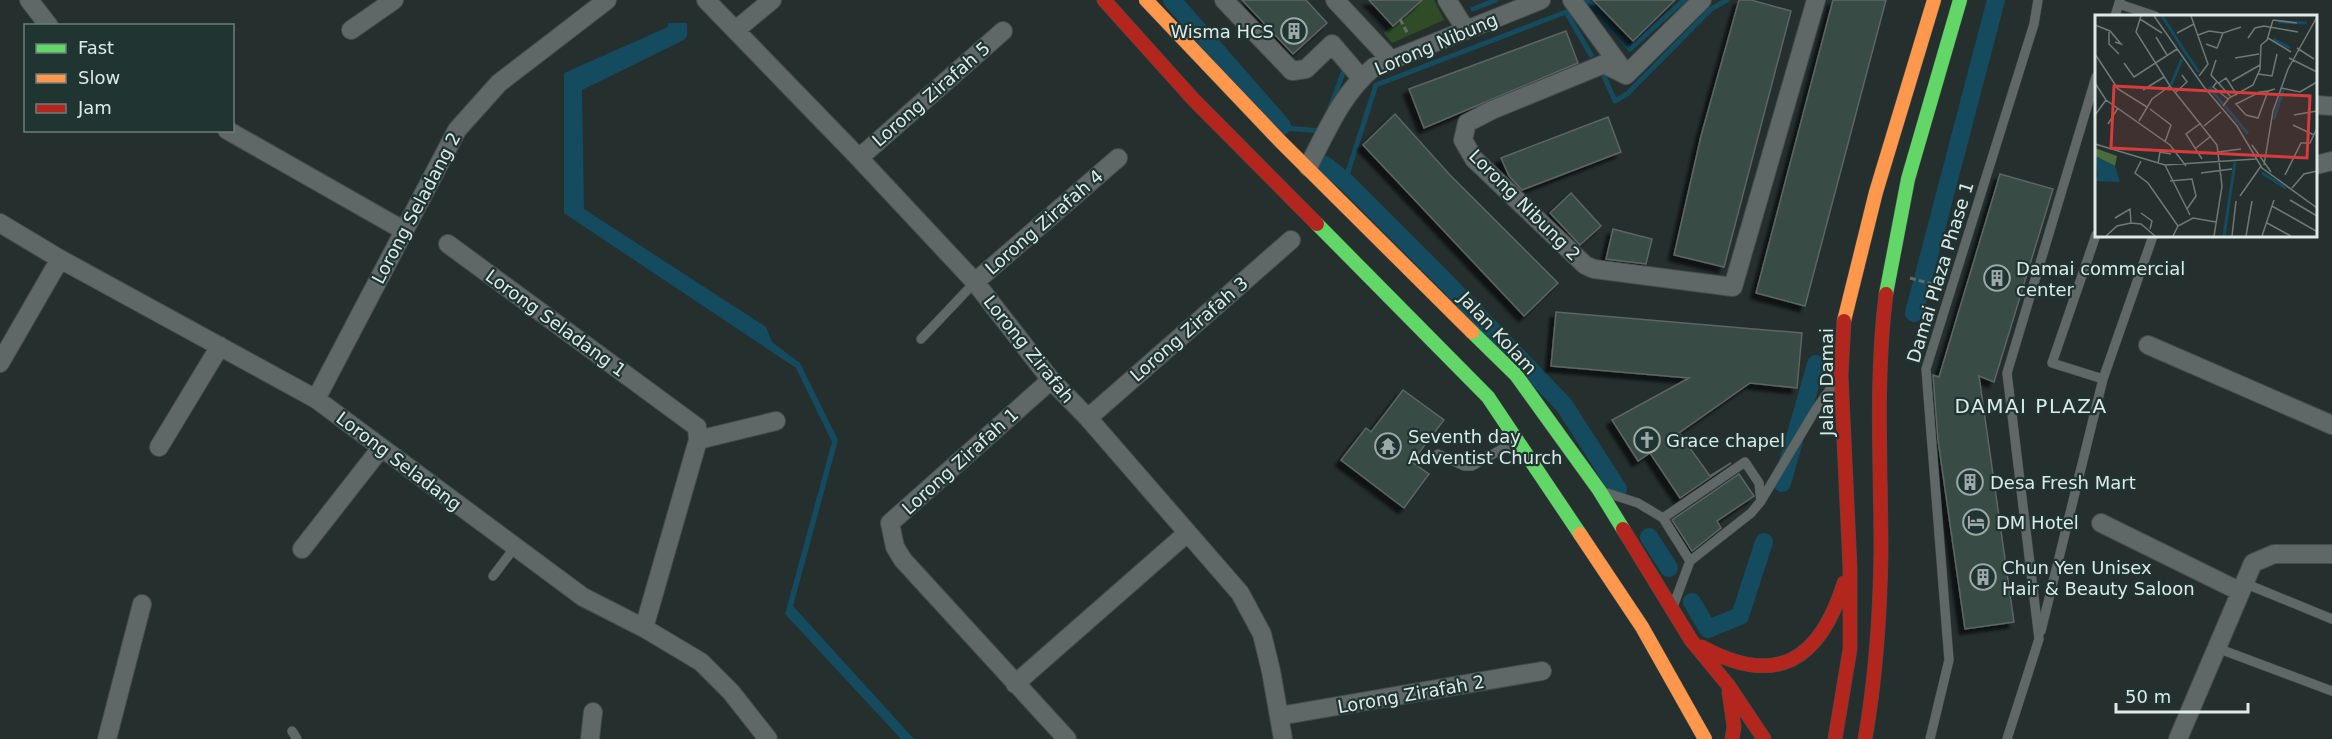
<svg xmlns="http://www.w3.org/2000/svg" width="2332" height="739" font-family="'DejaVu Sans',sans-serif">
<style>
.green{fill:#2f4c26}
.water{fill:#144b5f}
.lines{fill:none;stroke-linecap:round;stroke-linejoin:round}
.stream{stroke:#144b5f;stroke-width:5}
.canal{stroke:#144b5f;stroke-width:18}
.building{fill:#394b45;stroke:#5d6563;stroke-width:1.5;filter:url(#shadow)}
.lane-casing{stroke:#434d4c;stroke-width:10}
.street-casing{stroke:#434d4c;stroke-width:20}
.fast-casing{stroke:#434d4c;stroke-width:15}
.slow-casing{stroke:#434d4c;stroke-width:15}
.jam-casing{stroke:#434d4c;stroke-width:15}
.path{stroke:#646b6a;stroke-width:3;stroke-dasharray:6 3;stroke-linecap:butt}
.lane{stroke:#5f6866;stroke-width:9}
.street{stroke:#5f6866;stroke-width:18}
.fast{stroke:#63d668;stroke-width:14}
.slow{stroke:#ff974d;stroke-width:14}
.jam{stroke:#b3261e;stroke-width:14}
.labels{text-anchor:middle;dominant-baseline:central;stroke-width:4.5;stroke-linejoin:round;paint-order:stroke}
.poi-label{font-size:18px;fill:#ddeae7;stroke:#203431;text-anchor:start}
.street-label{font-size:18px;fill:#ddeae7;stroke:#203431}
.neighbourhood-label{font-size:20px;letter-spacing:1.5px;fill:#ddeae7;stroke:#203431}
.inset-river{fill:none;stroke:#144b5f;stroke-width:3}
.inset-road{fill:none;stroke:#6f7a78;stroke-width:1.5}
.view{fill:#d73b3b;fill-opacity:0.15;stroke:#d73b3b;stroke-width:3}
.inset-edge{fill:none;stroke:#ddeae7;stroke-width:3}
</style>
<defs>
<filter id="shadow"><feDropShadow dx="-5.5" dy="5.5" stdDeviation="1.5" flood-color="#0009"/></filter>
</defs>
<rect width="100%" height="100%" fill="#252f2e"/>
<path class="green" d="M1422 0H1434L1444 20 1392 43 1384 33Z"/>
<path class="water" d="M668 23H687V36L684 40 582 90 584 209 766 327 772 342 800 363 838 440 793 606 914 739H901L785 614 832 442 796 368 564 213V73L668 27Z"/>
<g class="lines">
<path class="stream" d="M1587 0 1630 49 1684 0
M1473 9 1496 0
M1603 74 1615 101 1627 94 1711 9 1727 0
M1330 108 1343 73
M1284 128 1322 131
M1345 181 1376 85 1566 12 1591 55"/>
<path class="canal" d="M1172 0 1282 126
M1325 165 1345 181 1447 283 1564 405 1618 489
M1914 313 1996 0
M1782 483 1816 364
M1649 537 1669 568
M1692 602 1708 629 1740 616 1764 542"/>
</g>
<path class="building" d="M1242 0H1306L1327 23 1293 54Z
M1369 0H1422L1393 26Z
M1593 0H1675L1633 41Z
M1739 0H1751L1791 11 1724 267 1674 255 1701 136Z
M1833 0H1886L1805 306 1756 293Z
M1566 31 1578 63 1424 128 1409 89Z
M1395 114 1450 175 1558 283 1524 316 1363 145Z
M1608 117 1621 152 1522 190 1509 176 1501 158Z
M2000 174 2053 189 1994 382 1979 376 2014 622 1965 629 1938 440 1933 375 1939 377Z
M1571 193 1601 226 1580 245 1550 213Z
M1613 229 1652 239 1646 264 1606 259Z
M1556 312 1802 333 1797 388 1750 383 1679 433 1710 476 1731 463 1680 498 1650 453 1638 461 1612 420 1689 378 1551 366Z
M1403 390 1444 420 1412 462 1429 474 1404 508 1341 460 1366 428 1371 432Z
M1739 474 1754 496 1717 521 1721 528 1692 551 1672 520Z"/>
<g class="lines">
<g class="lane-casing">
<path id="lane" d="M2119 4 2155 16
M2115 16 2120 0
M2096 235 2052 363 2103 379
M921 339 975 282
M1438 454 1464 466H1472L1516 441
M1607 493 1638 503 1663 518 1745 462 1759 483 1761 501
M1663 518 1690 561 1751 513 1761 501 1816 409 1836 381
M493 576 515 547
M2244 583 2332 619
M1674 604 1690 561
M2041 631 2103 379 2153 236
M2217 648 2332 691
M292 731 297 739
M1930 739 1949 660 1926 369 2034 24 2038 0
M2007 739 2039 639 2007 373 2096 77"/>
</g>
<g class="street-casing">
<path id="street" d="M29 0 49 26
M706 0 859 158 975 282 1051 380 1088 418 1240 593 1262 634 1271 671 1283 739
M1224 0 1292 71 1306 69 1332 44 1361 78
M1335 0 1391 60
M1447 0 1466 30
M1572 0 1626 74
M1702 0 1626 75 1604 64 1492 110 1467 123 1463 140 1474 159 1585 265 1594 269 1733 287 1816 0
M737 29 772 0
M351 30 394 0
M2316 105 2332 106
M227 130 403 230
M859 158 1003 31
M2316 165 2332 161
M1308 167C1327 131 1342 93 1374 67L1541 0
M0 223 60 259 316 399 583 597 644 628 701 662 731 692 768 739
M448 244 697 427 698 440 644 628
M975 282 1118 158
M2148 345 2332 425
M0 363 60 259
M1051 380 890 523 895 547 903 560 1067 739
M316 399 457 130 499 83 607 0
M1088 418 1291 240
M698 440 776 421
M159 447 220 346
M2101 523 2239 591
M302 549 381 448
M1015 684 1186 534
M1279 716 1542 671
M107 739 142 604
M590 739 593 712
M2178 739 2253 563 2274 554H2332"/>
</g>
<g class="fast-casing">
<path id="fast" d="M1317 224 1488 397 1580 534
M1886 294 1908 179 1960 0
M1472 332 1516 375 1599 490 1623 529"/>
</g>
<g class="slow-casing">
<path id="slow" d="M1146 0 1281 142 1472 332
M1844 321 1876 192 1934 0
M1580 534 1642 627 1705 739"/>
</g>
<g class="jam-casing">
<path id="jam" d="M1104 0 1193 99 1317 224
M1623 529 1691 640 1728 685 1764 739
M1702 647C1777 688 1820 660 1844 583
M1729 692 1734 727 1732 739
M1835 739 1850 649V568L1841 375 1844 321
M1865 739C1876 677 1880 616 1881 553 1881 467 1875 380 1886 294"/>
</g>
<path class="path" d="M1400 19 1408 34
M1910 278 1939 286"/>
<use href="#lane" class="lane"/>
<use href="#street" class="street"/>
<use href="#fast" class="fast"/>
<use href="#slow" class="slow"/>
<use href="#jam" class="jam"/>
</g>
<defs>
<g id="building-ring" transform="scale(1.35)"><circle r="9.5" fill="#203431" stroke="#9da9a6" stroke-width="1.5"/><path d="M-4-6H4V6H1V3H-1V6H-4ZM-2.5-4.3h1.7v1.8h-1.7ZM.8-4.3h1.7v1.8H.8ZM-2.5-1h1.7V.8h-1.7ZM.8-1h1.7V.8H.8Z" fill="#9da9a6"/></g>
<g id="church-ring" transform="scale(1.35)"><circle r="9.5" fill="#203431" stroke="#9da9a6" stroke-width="1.5"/><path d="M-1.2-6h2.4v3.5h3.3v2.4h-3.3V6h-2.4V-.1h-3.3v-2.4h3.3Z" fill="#9da9a6"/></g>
<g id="temple-ring" transform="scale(1.35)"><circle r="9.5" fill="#203431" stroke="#9da9a6" stroke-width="1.5"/><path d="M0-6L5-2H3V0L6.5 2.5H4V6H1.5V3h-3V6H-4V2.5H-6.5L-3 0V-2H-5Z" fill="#9da9a6"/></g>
<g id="hotel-ring" transform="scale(1.35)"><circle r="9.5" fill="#203431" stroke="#9da9a6" stroke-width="1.5"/><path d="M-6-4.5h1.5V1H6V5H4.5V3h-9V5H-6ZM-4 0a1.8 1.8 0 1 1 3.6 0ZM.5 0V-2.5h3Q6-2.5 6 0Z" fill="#9da9a6"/></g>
</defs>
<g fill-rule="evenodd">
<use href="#building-ring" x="1294" y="31"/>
<use href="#building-ring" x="1997" y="278"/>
<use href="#church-ring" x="1647" y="440"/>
<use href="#temple-ring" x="1388" y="446"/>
<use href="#building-ring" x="1970" y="482"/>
<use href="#hotel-ring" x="1976" y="522"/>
<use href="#building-ring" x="1983" y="577"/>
</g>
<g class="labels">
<g class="poi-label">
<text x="1274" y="31" text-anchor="end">Wisma HCS</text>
<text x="2016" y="268">Damai commercial<tspan x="2016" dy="21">center</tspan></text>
<text x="1408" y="436">Seventh day<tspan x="1408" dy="21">Adventist Church</tspan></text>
<text x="1666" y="440">Grace chapel</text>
<text x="1990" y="482">Desa Fresh Mart</text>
<text x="1996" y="522">DM Hotel</text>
<text x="2002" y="567">Chun Yen Unisex<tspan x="2002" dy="21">Hair &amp; Beauty Saloon</tspan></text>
</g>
<g class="street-label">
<text transform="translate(1436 44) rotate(-23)">Lorong Nibung</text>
<text transform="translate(931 94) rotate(-41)">Lorong Zirafah 5</text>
<text transform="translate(1525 205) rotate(45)">Lorong Nibung 2</text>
<text transform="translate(416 208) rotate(-62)">Lorong Seladang 2</text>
<text transform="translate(1044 222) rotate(-41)">Lorong Zirafah 4</text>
<text transform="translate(1940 272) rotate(-73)">Damai Plaza Phase 1</text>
<text transform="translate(556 323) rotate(36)">Lorong Seladang 1</text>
<text transform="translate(1189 329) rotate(-41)">Lorong Zirafah 3</text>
<text transform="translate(1498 333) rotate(47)">Jalan Kolam</text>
<text transform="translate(1029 349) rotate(51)">Lorong Zirafah</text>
<text transform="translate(1826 382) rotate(-90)">Jalan Damai</text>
<text transform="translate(399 461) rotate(37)">Lorong Seladang</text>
<text transform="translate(960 461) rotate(-42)">Lorong Zirafah 1</text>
<text transform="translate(1411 694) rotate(-10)">Lorong Zirafah 2</text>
</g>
<g class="neighbourhood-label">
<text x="2031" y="406">DAMAI PLAZA</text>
</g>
</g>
<g transform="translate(2095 15)">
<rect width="222" height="222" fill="#252f2e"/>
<path d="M0 133 22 141 20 151 0 141Z" fill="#4a6c40"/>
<path d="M0 141 20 151 25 167 0 166 3 160Z" fill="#144b5f"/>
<path class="inset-river" d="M67 1 90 37M183 7 212 8M178 24 195 33M90 37 104 57M76 70 87 44M114 72 128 89M130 91 153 119M179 104 188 75M167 158 191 173M129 221 140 147"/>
<path class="inset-road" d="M46 1 41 17 75 71 122 130 127 171 119 221M59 1 109 72 142 111 167 153 222 193M96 1 113 49 104 61M45 4 67 18M178 5 202 8M0 10 15 16 26 29 20 27M14 17V29L24 39M82 18 99 9M103 20 114 16 128 18 146 12M61 22 72 40M153 23 160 13 169 11 203 17M173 23 196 37M111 29 122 33 128 18M202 33 219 44M0 39 23 74 52 92M140 43 164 39M194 43 222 57M121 45 116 60 136 82M29 48 39 62 82 34M163 59 177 61 182 39M137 66 165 50M122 67 118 72 133 84M0 68 11 85 75 130 91 151M124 68 131 63 142 80M186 73 205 77 222 67M48 75 69 62M173 76 163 103 151 100 141 89 163 78 164 77H166L173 76 180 74M81 77 92 67 87 60M128 91 134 83 158 70 165 54 166 30 172 25 178 5M55 94 76 110 70 127M0 100 11 85M199 100 222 96M44 106 57 84 75 71M106 108 91 119 107 144M13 109 23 93M198 110 219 120M109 111 126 97M0 129 70 150 161 144M157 130 176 157M101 133 116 121M123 137 146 134M46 146 40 158 53 168 83 211M63 149 65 137 76 139M70 150 95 200M169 150 178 96 193 54 222 2M106 158 137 154M190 160 206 128H215L222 113M75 166 97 164 101 181 92 194M197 173 209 159 222 156M145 181 166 151M195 185 222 201M177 191 221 216M46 198 57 206 55 214M20 203 35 194 36 208M172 208 196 221M11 221 22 211 36 208 46 209 60 221M78 221 83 211 98 203 121 207M137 221 141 186M151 221 157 186M167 221 179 185"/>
<path class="view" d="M19 71 215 81 212 143 16 133Z"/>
<rect width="222" height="222" class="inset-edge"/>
</g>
<rect x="24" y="24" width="210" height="108" fill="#203431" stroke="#6c7d7a" stroke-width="1.5"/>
<rect x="36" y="44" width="30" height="9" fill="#63d668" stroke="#6c7d7a" stroke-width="1.5"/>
<text x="78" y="54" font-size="18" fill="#ddeae7">Fast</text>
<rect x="36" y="74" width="30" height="9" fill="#ff974d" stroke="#6c7d7a" stroke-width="1.5"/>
<text x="78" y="84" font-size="18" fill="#ddeae7">Slow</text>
<rect x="36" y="104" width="30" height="9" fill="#b3261e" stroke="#6c7d7a" stroke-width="1.5"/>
<text x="78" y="114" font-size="18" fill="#ddeae7">Jam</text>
<path d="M2116 703v9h132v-9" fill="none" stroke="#ddeae7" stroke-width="3"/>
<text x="2125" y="703" font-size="18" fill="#ddeae7" stroke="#203431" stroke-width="4.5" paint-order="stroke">50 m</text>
</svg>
